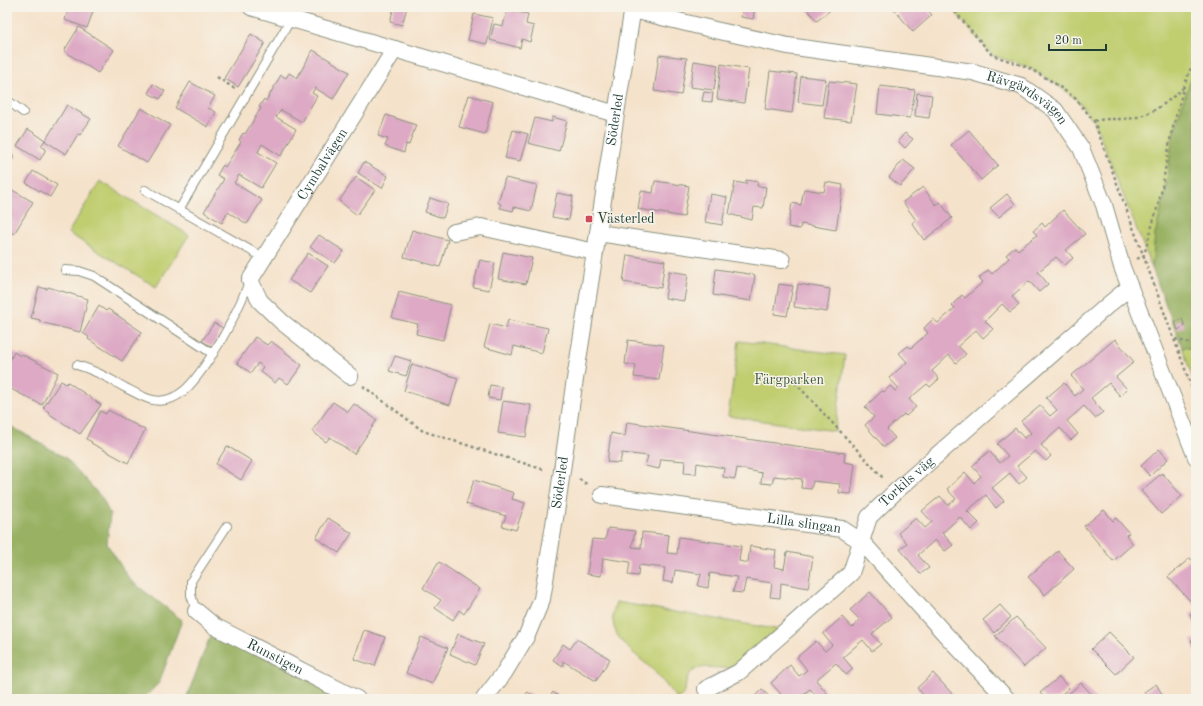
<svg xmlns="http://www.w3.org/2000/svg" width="1203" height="706" font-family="'Old Standard TT',serif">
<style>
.green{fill:#c0ce70;stroke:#708652}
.forest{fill:#98b162;stroke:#5c774b}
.building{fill:#dda9c5}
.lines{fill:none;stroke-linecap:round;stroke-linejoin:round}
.lane-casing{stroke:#8a907f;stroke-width:10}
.street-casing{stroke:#8a907f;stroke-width:18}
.path{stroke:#8a907f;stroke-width:2.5;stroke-dasharray:3 3;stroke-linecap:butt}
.lane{stroke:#fff;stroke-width:8}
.street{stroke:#fff;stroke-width:16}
.poi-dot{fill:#d1495b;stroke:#f7f3e8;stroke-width:1.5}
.labels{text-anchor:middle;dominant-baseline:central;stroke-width:3;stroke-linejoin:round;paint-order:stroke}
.street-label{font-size:14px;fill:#1f3d34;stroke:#f7f3e8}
.poi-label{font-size:14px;fill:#1f3d34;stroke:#f7f3e8;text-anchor:start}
.park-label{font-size:14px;fill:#3f5a40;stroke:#f7f3e8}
</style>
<rect width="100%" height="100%" fill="#f7f3e8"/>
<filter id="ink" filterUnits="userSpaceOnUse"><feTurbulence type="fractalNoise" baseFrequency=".025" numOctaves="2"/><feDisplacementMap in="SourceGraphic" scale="8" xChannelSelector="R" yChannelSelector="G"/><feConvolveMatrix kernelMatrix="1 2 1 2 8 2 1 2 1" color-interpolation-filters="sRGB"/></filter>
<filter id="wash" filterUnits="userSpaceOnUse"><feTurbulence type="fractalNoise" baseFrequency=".012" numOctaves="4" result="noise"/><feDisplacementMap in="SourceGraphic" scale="16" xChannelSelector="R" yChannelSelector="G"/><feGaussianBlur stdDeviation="0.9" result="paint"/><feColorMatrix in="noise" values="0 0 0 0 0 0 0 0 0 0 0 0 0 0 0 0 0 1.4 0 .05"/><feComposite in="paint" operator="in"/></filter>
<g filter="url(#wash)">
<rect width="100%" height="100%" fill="#f5e2ca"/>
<path class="green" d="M951 7H1196V68L1186 93 1173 135 1165 194 1155 235 1152 268 1094 121 1076 99 1053 82 1027 67 992 55Z
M100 181 189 235 156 287 68 233Z
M739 341 845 355 835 431 728 416Z
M1182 347 1196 349V387Z
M616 602 781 630C771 638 762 646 752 654 748 658 744 662 740 665 721 676 686 651 685 693L677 699C669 689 662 679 653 670 632 650 603 636 616 602Z"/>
<path class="forest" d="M1196 68V349L1182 347 1152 268 1155 235 1165 194 1173 135 1186 93Z
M7 424 66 458 102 498 110 515 107 544 130 580 182 620 159 683 143 699H7Z
M214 626 357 699H186Z"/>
<g id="blocks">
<path class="building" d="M69 7H90L94 9 87 28 65 20Z
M394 7H407L402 25 390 22Z
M743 7H755L753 19 741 17Z
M805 7H834L817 21Z
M892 7H925L932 15 913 32Z
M507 10 528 14 526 24 534 26 530 42 522 39 520 48 490 40 494 24 503 26Z
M474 14 493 18 487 44 468 40Z
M79 27 114 50 98 73 64 51Z
M251 34 265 43 238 87 224 78Z
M313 50 349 72 333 99 315 88 312 93 317 96 302 122 281 110 276 117 296 129 281 156 262 144 258 152 276 163 261 188 239 175 234 183 262 200 247 224 228 212 222 223 204 212 224 179 217 175 223 165 225 167 241 142 239 140 243 133 245 134 261 108 259 107 264 99 266 101 281 75 286 78 289 73 297 78Z
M659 55 687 58 681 95 654 91Z
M694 61 718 65 714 90 690 87Z
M721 64 749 69 744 103 717 99Z
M770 71 797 74 792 113 765 109Z
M801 76 826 79 822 105 798 102Z
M829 81 857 84 851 121 824 118Z
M190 82 215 96 208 108 216 112 208 127 175 108Z
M153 84 165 91 160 99 148 93Z
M880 86 915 90 910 118 877 114Z
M704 92 713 93 712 102 702 101Z
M917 93 932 95 929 118 915 116Z
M469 95 493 102 485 134 459 127Z
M67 105 91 119 80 135 78 134 66 154 45 141Z
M141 108 170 125 147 163 118 146Z
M386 115 416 125 409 145 406 144 404 153 385 146 388 139 378 136Z
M552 117 567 121 559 151 528 143 535 118 552 122Z
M28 129 45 140 41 146 46 149 40 160 17 146Z
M513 130 528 134 520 161 505 158Z
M969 130 998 165 981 180 951 145Z
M905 133 913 139 905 148 898 141Z
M903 160 915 169 900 186 889 177Z
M364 162 388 176 382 188 358 173Z
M33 171 57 185 50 197 26 183Z
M356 177 375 190 357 215 339 201Z
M505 178 537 185 531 211 514 207 513 211 500 208 501 204 498 203Z
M746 180 758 182 757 186 766 187 763 208 754 207 752 220 729 214 735 182 746 184Z
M655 181 689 186 684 217 638 209 641 191 653 193Z
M826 182 843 185 836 230 801 224 800 229 788 227 792 203 801 205 804 189 824 192Z
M923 187 936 205 940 202 952 218 924 240 912 223 916 220 903 202Z
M9 188 33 202 14 234 7 230V191Z
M557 193 573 196 569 220 552 217Z
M710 194 727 197 722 225 705 222Z
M1007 194 1015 204 999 217 990 208Z
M430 198 448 204 443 218 425 212Z
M1063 210 1085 234 1066 250 1073 258 1065 265 1056 257 1038 272 1048 284 1039 292 1029 281 1012 296 1019 305 1010 312 1002 304 985 321 993 329 983 338 976 330 958 346 966 354 956 363 949 355 932 371 939 379 930 387 927 384 909 399 916 407 906 416 904 414 887 429 895 438 884 447 865 425 874 417 865 407 882 391 884 392 890 386 895 391 899 388 889 378 907 362 899 353 908 346 911 348 928 333 924 328 933 319 938 323 955 308 952 305 962 295 965 298 983 282 979 278 988 270 992 274 1009 258 1006 255 1015 247 1018 250 1037 235 1033 231 1042 223 1045 227Z
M412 230 448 240 440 267 404 257Z
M319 235 344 251 335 263 310 247Z
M503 252 532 258 526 284 498 279Z
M308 253 328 266 310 293 289 280Z
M627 255 665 261 661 288 623 282Z
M480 260 495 263 489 290 473 287Z
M716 269 755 275 751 301 713 295Z
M669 271 688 274 684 301 665 298Z
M779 284 793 286 787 316 774 314Z
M798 284 830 289 827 312 794 307Z
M39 287 47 289 48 287 88 299 80 332 40 322V320L31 318Z
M399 292 451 305 443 340 416 334 418 324 392 318Z
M99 306 106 311 108 309 142 332 122 361 88 339 89 337 83 333Z
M1182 319 1185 326 1178 330 1175 322Z
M508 320 548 328 542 353 514 346 512 355 484 347 490 324 506 328Z
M214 323 223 328 212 347 202 341Z
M255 337 267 345 271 341 302 365 288 384 279 378 275 383 260 371 263 367 258 363 251 373 237 363Z
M1115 339 1134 362 1116 377 1127 389 1120 396 1109 383 1091 398 1103 412 1095 418 1084 406 1067 421 1078 434 1071 440 1060 428 1041 445 1051 456 1046 461 1035 451 1017 466 1027 477 1019 484 1010 473 992 488 1004 501 996 508 986 495 967 511 979 523 971 530 960 517 942 533 953 545 945 551 935 540 918 555 929 568 920 574 900 549 907 543 898 533 916 518 925 528 932 522 922 511 940 496 948 505 956 499 947 489 965 472 974 483 981 476 972 466 989 451 1000 463 1008 456 997 444 1015 428 1024 438 1031 433 1021 421 1040 405 1050 416 1057 410 1046 398 1064 383 1075 396 1083 389 1071 376Z
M628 340 664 345 659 380 634 377 636 365 625 364Z
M14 352 20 356 21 354 58 373 42 405 7 387V366Z
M395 356 411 361 406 376 389 371Z
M412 364 458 378 450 405 404 391Z
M61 381 66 384 68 382 101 405 80 434 48 413 49 412 43 408Z
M490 385 502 387 500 400 488 398Z
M503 401 531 405 526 437 498 433Z
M333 402 348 412 354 404 377 420 354 454 330 437 326 442 312 431Z
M108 410 145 430 128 463 91 443 92 442 86 439 100 411 106 414Z
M627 422 845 453 844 462 855 464 851 494 839 493 840 484 813 481 811 489 801 488 802 479 774 476 772 484 761 483 762 473 737 468 735 479 723 477 724 468 697 463 696 474 684 473 685 461 661 459 659 469 645 466 648 456 622 453 620 463 607 462 611 433 625 436Z
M227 446 252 461 241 480 216 464Z
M1159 449 1168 459 1150 476 1141 466Z
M1162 473 1182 496 1161 514 1141 491Z
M474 480 514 493 512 499 525 503 516 530 502 526 506 516 466 504Z
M1104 510 1113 521 1116 518 1129 533 1126 535 1133 544 1113 561 1084 526Z
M328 518 352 533 339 553 316 538Z
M608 528 635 531 632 547 641 548 642 532 669 535 667 553 677 554 679 537 741 546 739 561 748 563 750 546 776 550 774 567 784 569 787 552 813 557 808 588 781 583 780 598 770 597 772 583 746 579 743 593 733 592 737 577 710 573 708 588 698 586 701 574 675 570 673 583 663 581 665 568 639 565 638 576 628 575 630 562 603 558 601 576 587 574 592 539 605 540Z
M1058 551 1074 569 1045 595 1028 577Z
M1190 558 1196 564V607L1168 577Z
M439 562 480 589 464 614 459 610 453 620 435 608 441 600 423 588Z
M870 592 892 617 872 634 881 644 872 651 863 640 843 657 853 669 846 675 836 663 816 680 827 693 821 699H819L810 689 797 699H775L781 694 771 683 790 665 799 676 807 670 797 657 816 641 825 651 832 645 823 634 842 617 852 628 860 620 850 610Z
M1000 605 1011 617 994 633 983 620Z
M1196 611V627L1190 614Z
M1016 617 1046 648 1024 667 995 636Z
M364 630 385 637 375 666 354 659Z
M1109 632 1134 657 1116 674 1091 649Z
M458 634 484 644 475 665 450 654Z
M421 637 448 648 432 684 406 673Z
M577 639 610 659 596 681 563 661V666L553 660 563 644 570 649Z
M1196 639V653L1191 640Z
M933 673 957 699H927L917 688Z
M1059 677 1069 688 1056 699H1046L1040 693Z
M1081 683 1096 699H1063Z
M1156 684 1165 699H1149L1144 692Z
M762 689 771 699H752Z
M528 692 537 699H521Z
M553 692 562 699H548Z"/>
</g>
</g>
<g filter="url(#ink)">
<use href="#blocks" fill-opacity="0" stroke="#8a907f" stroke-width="1"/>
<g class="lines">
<g class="lane-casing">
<path id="lane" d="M7 100 23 112
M7 155 9 157
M145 190 264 258
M179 210 291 19
M65 270 79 271 94 276 213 354
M77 365C94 370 109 378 124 387 132 391 140 396 149 399 178 408 196 379 210 358 227 333 239 308 250 280
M196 611 191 595V581L227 526"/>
</g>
<g class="street-casing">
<g id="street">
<path d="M251 7 616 114"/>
<path id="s1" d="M633 10 715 30 788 46 973 72 1021 86 1055 110 1081 148 1104 205 1122 267 1196 457"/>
<path d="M454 232 481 227 595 252"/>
<path d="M598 233 782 260"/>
<path id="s2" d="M350 376 282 322 260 301 250 280 395 49"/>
<path id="s3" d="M602 495 842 529 862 542 945 634 1007 699"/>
<path id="s4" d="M196 611 214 626 357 699"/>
<path id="s5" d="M706 689 739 672 851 573 869 517 895 492 1108 305 1130 287"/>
<path id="s6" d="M484 699 504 673 527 635 542 599 557 506 573 392 598 233 616 114 633 7"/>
</g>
</g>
<path class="path" d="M951 7 992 55 1027 67 1053 82 1076 99 1094 121 1196 399
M217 77 235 89
M1094 121C1109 117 1123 121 1137 117 1155 113 1171 99 1184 87
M1137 259 1144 255 1161 194 1171 135 1184 86 1196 55
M1175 339 1196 345
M791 378 884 479
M363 386 423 431 545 470
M579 479 588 485"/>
<use href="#lane" class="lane"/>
<use href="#street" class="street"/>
</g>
</g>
<rect class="poi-dot" x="585" y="215" width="8" height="8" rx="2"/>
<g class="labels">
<g class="street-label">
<text stroke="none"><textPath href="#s1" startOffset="407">Rävgärdsvägen</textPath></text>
<text stroke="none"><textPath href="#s6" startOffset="601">Söderled</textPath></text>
<text stroke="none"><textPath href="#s2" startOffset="277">Cymbalvägen</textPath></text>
<text stroke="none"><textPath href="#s5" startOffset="297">Torkils väg</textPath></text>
<text stroke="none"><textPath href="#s6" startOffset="234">Söderled</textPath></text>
<text stroke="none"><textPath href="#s3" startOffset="204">Lilla slingan</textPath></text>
<text stroke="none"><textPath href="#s4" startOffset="92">Runstigen</textPath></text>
</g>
<g class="poi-label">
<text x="597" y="219">Västerled</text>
</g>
<g class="park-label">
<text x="789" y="380">Färgparken</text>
</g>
</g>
<rect width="1203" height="706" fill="none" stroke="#f7f3e8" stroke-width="24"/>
<path d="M1049 44v6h57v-6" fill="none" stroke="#1f3d34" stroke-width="2"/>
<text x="1055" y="44" font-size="12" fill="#1f3d34" stroke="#f7f3e8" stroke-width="3" paint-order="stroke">20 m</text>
</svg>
